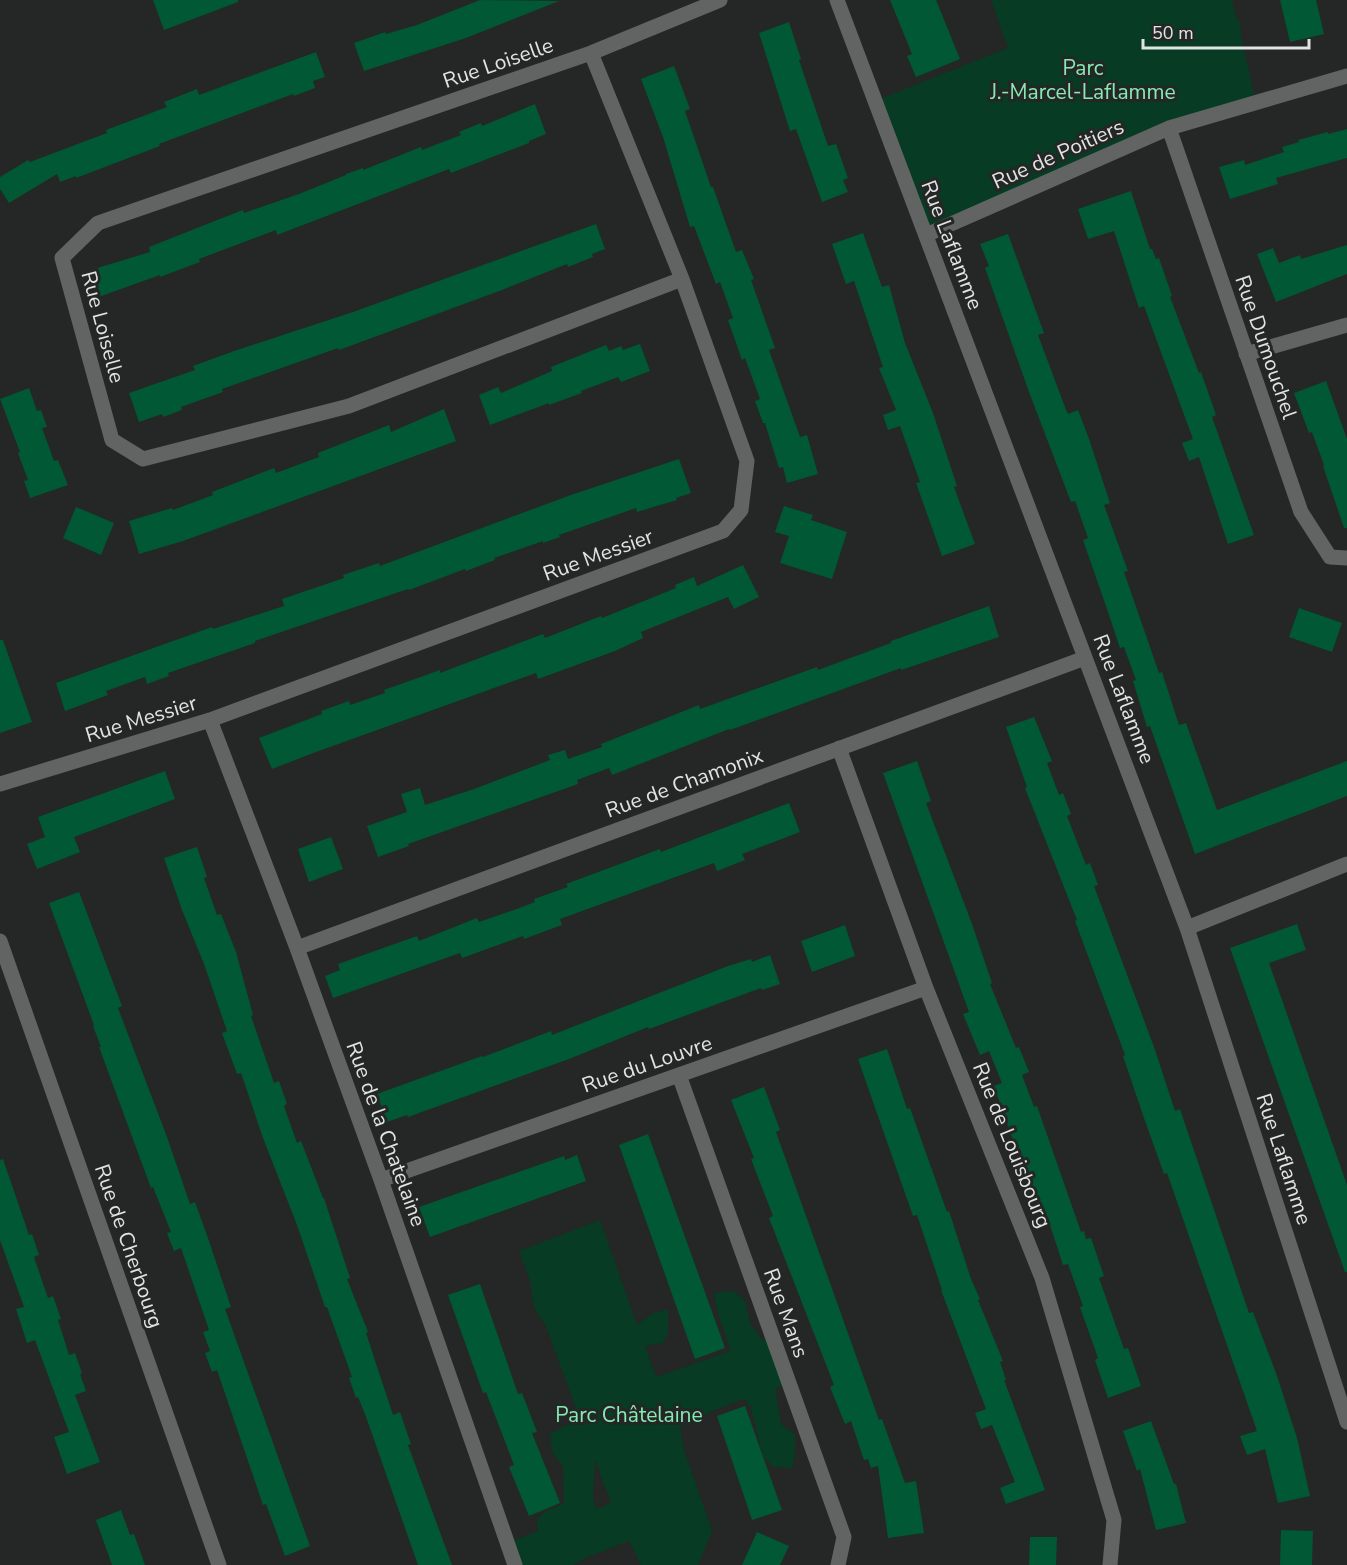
<svg xmlns="http://www.w3.org/2000/svg" width="1347" height="1565" font-family="'Nunito Sans',sans-serif">
<style>
.green{fill:#073b23;fill-rule:evenodd}
.building{fill:#015834}
.lines{fill:none;stroke-linecap:round;stroke-linejoin:round}
.minor{stroke:#616462;stroke-width:15}
.labels{text-anchor:middle;dominant-baseline:central;stroke-width:6;stroke-linejoin:round;paint-order:stroke}
.street-label{font-size:21px;fill:#e2e4e3;stroke:#242725}
.park-label{font-size:21px;fill:#86ebb3;stroke:#242725}
</style>
<rect width="100%" height="100%" fill="#242725"/>
<path class="green" d="M991 0H1232L1236 17 1240 22 1241 36 1256 103 1169 128 926 235 875 101 1008 48Z
M600 1220 637 1325 653 1313 668 1309V1333L663 1343 645 1346 656 1377 731 1351 718 1314 714 1293 734 1291 745 1301 750 1323 762 1340 772 1336 789 1383 775 1389 781 1424 795 1434V1455L792 1468 773 1467 763 1456 750 1405 744 1399 712 1411 699 1419 680 1427 684 1450 712 1531 698 1565H641L629 1541 585 1558 573 1565H515L507 1543 538 1531 537 1519 545 1512 564 1503 563 1466 552 1452 550 1434 564 1426 581 1422 547 1329 534 1307 530 1281 519 1251ZM595 1460 611 1503 596 1509 593 1496Z"/>
<path class="building" d="M153 0H238V2L164 30Z
M480 0 559 1 466 38 364 71 354 43 385 32 386 34 417 25Z
M890 0H936L960 59 916 77 907 56 912 54Z
M1280 0H1316L1324 34 1290 42Z
M789 22 801 59 799 60 828 146 836 144 848 178 843 180 848 192 822 202 796 129 790 131 759 33Z
M316 52 325 77 313 81 315 88 294 96 293 94 159 144 160 146 76 178V176L60 182 57 174 9 203 0 189V177L28 160 30 162 107 133 106 130 167 107 164 102 197 89 199 95Z
M674 66 690 109 685 111 711 187H713L736 252 742 250 754 279 751 280 775 348 769 350 800 437 807 435 818 474 787 483 783 467 779 468 765 423H763L755 401 760 399 745 358 742 360 728 320 733 318 720 282 716 284 694 226 690 227 663 137 641 79Z
M535 104 546 134 529 141V143L451 173 449 169 277 235 276 230 199 259 200 262 160 277V275L93 299 84 272 150 252 149 247 207 224 243 210 244 213 299 194 346 175V174L363 168V170L421 147 422 150 461 135 459 132 481 123 482 126Z
M1347 129V158L1276 178 1278 184 1230 199 1219 167 1244 160 1245 165 1284 152 1282 147 1299 142 1298 140 1328 132V134Z
M1131 191 1150 249H1152L1156 259 1159 258 1172 296 1170 297 1199 373 1201 372 1216 415 1212 417 1254 535 1228 544 1199 457 1189 461 1182 443 1193 439 1144 306 1139 308 1114 231 1088 239 1078 209Z
M596 224 605 249 592 254 593 257 568 267 567 264 502 290 339 350 338 348 222 389 223 392 181 407 182 410 163 417 162 414 139 422 129 393 195 370 193 366 234 351 353 312Z
M863 233 882 287 889 285 905 343 933 413 957 486 954 487 975 544 942 556 916 483 920 482 900 426 888 430 883 415 896 410 879 368 883 367 854 281 846 284 832 244Z
M1008 234 1044 333 1038 335 1066 410 1068 414 1078 410 1089 439 1110 503 1104 505 1128 571 1124 572 1159 673 1162 672 1179 725 1186 723 1217 810 1347 761V796L1195 854 1150 726 1147 727 1133 681 1136 680 1124 647 1120 648 1108 612 1083 540 1088 538 1075 501 1071 502 1029 392 985 268 989 266 980 244Z
M1347 245V274L1276 302 1257 254 1273 248 1279 263 1300 255 1301 259Z
M640 344 650 371 621 382 618 377 581 391 582 393 549 405V403L490 425 479 395 498 387 501 393 552 371 551 367 606 345 609 351 621 346 623 350Z
M1326 381 1347 439V528H1344L1323 466 1324 465 1312 432 1309 433 1294 393Z
M29 388 37 411 41 410 47 427 42 428 54 461 58 460 68 485 30 498 24 481 28 480 18 453 20 452 0 399Z
M444 409 456 441 183 541 139 554 129 521 172 508 173 510 213 495 212 492 274 468 276 473 319 457 318 453 389 425 391 432Z
M679 459 691 493 676 498 677 500 637 512 636 508 559 535 560 537 543 543V541L494 558 495 560 466 571 465 569 409 590 408 589 255 641V643L168 673 169 676 147 684 145 677 106 691 108 695 65 711 56 683 212 627 213 629 284 606 282 599 344 578 343 575 379 563 380 566 568 496Z
M784 506 813 515 811 520 847 532 832 579 780 563 789 536 775 532Z
M76 507 114 523 101 555 63 538Z
M743 565 759 597 734 609 728 597 641 632 643 638 615 651 538 679 536 673 316 752 272 769 259 738 322 714 321 711 349 701 350 705 385 693 384 690 440 670V673L543 634 545 638 601 616 602 618 676 588 675 585 694 577 697 586Z
M989 606 999 637 901 670V668L730 730 729 729 612 775 609 768 577 780 578 784 408 844 409 846 378 857 367 826 407 812 401 794 420 788 425 805 474 789 550 760 548 755 565 750 568 759 602 747 601 744 699 705 700 709 817 667 818 670 891 643V641Z
M1299 608 1342 623 1332 652 1289 637Z
M0 640H3L32 722 0 733Z
M1034 717 1052 761 1047 763 1059 795 1063 793 1071 814 1067 816 1086 865 1090 863 1098 885 1094 886 1154 1047 1175 1111 1180 1109 1249 1313 1253 1312 1277 1376 1297 1438 1310 1496 1278 1503 1265 1449 1247 1455 1240 1436 1257 1431 1167 1173 1164 1174 1145 1121 1123 1056 1125 1055 1075 921 1077 920 1025 788 1027 787 1006 727Z
M917 761 931 801 926 803 972 924 992 983 990 984 1016 1048 1019 1047 1029 1072 1022 1075 1034 1107 1037 1106 1081 1232 1084 1231 1086 1239 1091 1238 1104 1276 1099 1278 1124 1349 1128 1348 1141 1386 1108 1398 1095 1360 1098 1358 1080 1307 1083 1306 1068 1264 1063 1265 1050 1225 1044 1228 994 1086 1002 1083 989 1051 980 1055 963 1014 969 1012 883 773Z
M165 771 175 799 74 837 80 852 37 869 27 844 45 837 38 817Z
M789 803 800 832 742 854 745 860 717 871 714 863 560 919 562 925 524 939 523 936 462 958 460 953 333 998 325 976 340 970 338 964 417 936 419 941 477 918 479 922 514 910 535 902 534 899 568 887 566 884 660 849 661 852Z
M331 837 343 869 309 882 298 849Z
M197 847 207 877 204 878 217 915 221 914 236 952 253 1015 251 1016 274 1083 279 1081 287 1104 284 1106 297 1143 301 1141 323 1198H324L350 1278 347 1279 368 1332 366 1333 393 1415 400 1412 411 1444 408 1445 452 1565H418L365 1414 358 1397 356 1398 349 1378 352 1377 327 1307H325L297 1225 263 1138 241 1073 237 1074 222 1033 227 1031 204 964 182 910 164 858Z
M79 892 122 1006 118 1008 167 1137 190 1204 195 1202 208 1238 231 1307 225 1309 310 1546 285 1556 266 1504 263 1505 217 1370 212 1372 205 1353 210 1351 203 1332 209 1330 181 1248 174 1251 167 1233 171 1232 153 1187 151 1188 99 1047H101L93 1026 94 1025 49 903Z
M1297 924 1306 950 1269 963 1347 1185V1272H1345L1230 948Z
M845 925 855 956 812 972 801 941Z
M770 955 780 984 762 990 761 988 649 1029 648 1027 569 1059 408 1117 407 1115 387 1122 377 1094 482 1056 483 1057 551 1031 552 1035 728 966 751 959 752 962Z
M887 1049 907 1109 910 1108 947 1212 949 1211 971 1279 980 1299 978 1300 1003 1361 1000 1362 1006 1380H1004L1045 1490 1006 1504 1000 1488 1015 1482 992 1425 981 1429 975 1413 986 1409 941 1290H942L917 1215 913 1216 858 1059Z
M764 1087 780 1130 776 1132 879 1420 882 1419 905 1483 916 1481 924 1533 888 1538 878 1466 871 1468 868 1459 864 1460 851 1421 845 1424 830 1387 834 1385 769 1218 773 1216 751 1159 754 1158 731 1100Z
M648 1134 725 1348 695 1359 619 1145Z
M577 1155 586 1181 430 1237 419 1207 564 1156 565 1160Z
M3 1159 29 1235 32 1234 39 1255 34 1257 48 1298 53 1296 61 1319 58 1320 69 1355 75 1353 82 1373 80 1374 86 1391 75 1395 100 1462 67 1474 54 1437 69 1432 35 1340 27 1343 16 1309 24 1307 0 1240V1160Z
M480 1284 518 1394 522 1393 537 1432 532 1433 560 1503 529 1516 509 1467 514 1465 486 1392 483 1393 448 1295Z
M745 1406 782 1510 752 1520 717 1416Z
M1151 1421 1174 1484H1176L1186 1523 1156 1530 1140 1469 1137 1471 1123 1431Z
M121 1510 130 1535 134 1534 145 1565H112L96 1520Z
M1281 1530 1313 1531 1312 1565H1280Z
M757 1532 789 1546 780 1565H742Z
M1030 1537H1057L1056 1565H1029Z"/>
<g class="lines">
<path class="minor" d="M837 0 1187 928 1347 1422
M1169 128 1301 512 1330 557 1347 558
M926 235 1169 128 1347 76
M682 279 349 406 143 459 112 440 62 258 98 223 591 53 720 0
M1246 354 1347 325
M210 720 297 948 381 1180 515 1565
M839 748 926 988 1042 1278 1114 1520 1110 1565
M0 784 210 720 723 531 741 510 747 461 682 279 591 53
M1187 928 1347 864
M0 941 219 1565
M297 948 1085 658
M679 1075 844 1537 838 1565
M381 1180 926 988"/>
</g>
<g class="labels">
<g class="street-label">
<text transform="translate(498 63) rotate(-19)">Rue Loiselle</text>
<text transform="translate(1058 154) rotate(-24)">Rue de Poitiers</text>
<text transform="translate(952 245) rotate(69)">Rue Laflamme</text>
<text transform="translate(103 327) rotate(75)">Rue Loiselle</text>
<text transform="translate(1266 347) rotate(71)">Rue Dumouchel</text>
<text transform="translate(598 555) rotate(-20)">Rue Messier</text>
<text transform="translate(1124 699) rotate(69)">Rue Laflamme</text>
<text transform="translate(141 719) rotate(-17)">Rue Messier</text>
<text transform="translate(684 783) rotate(-20)">Rue de Chamonix</text>
<text transform="translate(647 1064) rotate(-19)">Rue du Louvre</text>
<text transform="translate(386 1134) rotate(70)">Rue de la Chatelaine</text>
<text transform="translate(1012 1145) rotate(68)">Rue de Louisbourg</text>
<text transform="translate(1284 1159) rotate(72)">Rue Laflamme</text>
<text transform="translate(129 1246) rotate(71)">Rue de Cherbourg</text>
<text transform="translate(786 1313) rotate(70)">Rue Mans</text>
</g>
<g class="park-label">
<text x="1083" y="68">Parc<tspan x="1083" dy="24">J.-Marcel-Laflamme</tspan></text>
<text x="629" y="1415">Parc Châtelaine</text>
</g>
</g>
<path d="M1143 39v9h166v-9" fill="none" stroke="#e2e4e3" stroke-width="3"/>
<text x="1152" y="39" font-size="18" fill="#e2e4e3" stroke="#242725" stroke-width="4.5" paint-order="stroke">50 m</text>
</svg>
